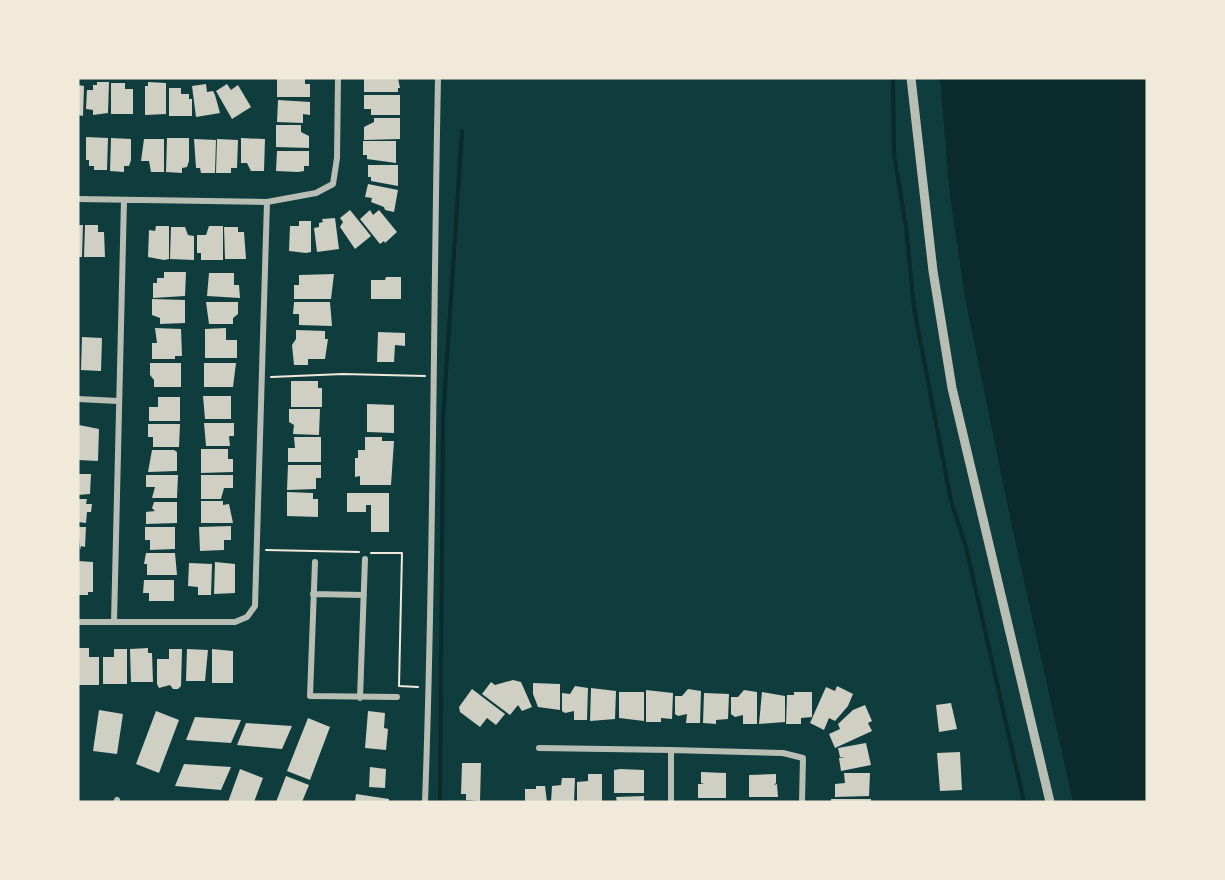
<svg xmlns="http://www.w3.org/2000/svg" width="1225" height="880" font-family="Georgia,serif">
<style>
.water{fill:#0a2a2b}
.pier{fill:#0f3d3e}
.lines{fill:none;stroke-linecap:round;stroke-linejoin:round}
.stream{stroke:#0a2a2b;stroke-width:4}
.building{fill:#cfcfc3}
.path{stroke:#f1e9da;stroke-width:2}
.minor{stroke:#b8beb3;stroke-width:6}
.tertiary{stroke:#b8beb3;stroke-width:9}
</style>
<rect width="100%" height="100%" fill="#0f3d3e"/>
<path class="water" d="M936 78H1147V802H1069L986 441 948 182Z"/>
<path class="pier" d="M933 78H940L954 244 1010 517 1073 802H1066L1056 773 1037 673 983 442 945 183Z"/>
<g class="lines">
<path class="stream" d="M893 78 894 154 906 227 914 308 951 501 966 547 1024 802
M440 802 443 419 462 131"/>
</g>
<path class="building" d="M277 78H305V84H310V97H277Z
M398 78 400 88H398V92H364V79Z
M97 82H109L108 113 93 115V110L86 109 87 90H93V85H97Z
M148 82 166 83V114L145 115V86H148Z
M111 83H125V89H133V114H111Z
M206 84 207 92 213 91 215 95 220 113 196 117 192 86Z
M227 84 231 90 238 85 251 107 232 119 216 91Z
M78 85 84 86 83 116 78 115Z
M169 88H181V94H189V99H192V116H169Z
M364 95H400V115H371V109H364Z
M278 100 310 102V115L303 114V123L277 122Z
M374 118H400V139L364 140V127L374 122Z
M276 125H301V132L309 136V148L276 147Z
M86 137 108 138 107 170H94V166H89V160H86Z
M111 138 131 139V160L129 166H124V172L110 171Z
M167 138H189V161L187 167 182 168V173L166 172Z
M241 138 265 139 264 171H251L247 163H241Z
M144 139H164V172H151L149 161H141Z
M194 139 216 140 215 173H201L200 168H196Z
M217 139 238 140 237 168H231V173H216Z
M363 141H396V163L367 159V155H363Z
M277 151H309V166H304V171L298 172 276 171Z
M368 165H398V186L371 181V177H368Z
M368 184 398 190 394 212 385 210 384 207 371 202 372 198 365 197Z
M350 210 371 236 355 249 340 227 343 222 340 218Z
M370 210 373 215 379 210 397 232 385 243 384 241 380 244 360 219Z
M335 218 339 249 317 252 314 228 319 227V223L323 222 322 219Z
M299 221H311V252L306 253 289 251 290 226H299Z
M78 225H83L82 257H78Z
M85 225H98V232H104L105 257H84Z
M156 226H169V259L164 260 148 257 149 230 155 231Z
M209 226H223V260H201V253H197V235H206Z
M171 227H185L188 235 194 236V260L170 259Z
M224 227H238V232H244L246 259H225Z
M164 272H186L185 296 153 298V283H157V278H164Z
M209 273H234V285H239L240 298 207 296Z
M334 274 331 299H294V285H299V275Z
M386 277H401V299H371V280H385Z
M152 299 185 300V323L160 324V318L152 315Z
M206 302H238V314L233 318V324H209Z
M294 302H330L332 326 299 325V314H293Z
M155 328 181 329 182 356H175V359H152V343H157Z
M226 328V340H237V358H205V329Z
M296 330 325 331V339H328L325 359H308V365H294L292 345 296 339Z
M378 332 405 333V346L395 345 394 362H377Z
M82 337 102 338 101 371 81 370Z
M150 363H181V387H154V380L150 375Z
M204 363H236L233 387H204Z
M291 381H318V388H322V407H291Z
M203 396H231V419H205Z
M158 397H180V421H149V407H158Z
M367 404 394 405V433L367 432Z
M289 409H320L319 435 293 434 294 425 289 422Z
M204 423H234V436H229L230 446H206Z
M148 424H180L179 447H153V437H148Z
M79 425 99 429 98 461 78 460Z
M294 437H321V462H288V448H295Z
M365 437H382V441H394L391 485H360V476L355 477V458H358V450H365Z
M201 449H228V459H233V472L201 473Z
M152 450H174L177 452V471L148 472Z
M288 465H321V478H316V489L287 490Z
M78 474H91L90 494 78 495Z
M146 475H178L177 498H152L155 487H146Z
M201 475H233V488H224L221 499H201Z
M287 492 313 493V499H318V517L287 516Z
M347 493H389V532H371V505H366V512H347Z
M78 499H87L86 504H92L91 512H87L86 523 78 522Z
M201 501H223V505L229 504 233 523H201Z
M154 502H177V523L146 524V512L155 511 152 508Z
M231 526V540H224V550L200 551 199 527Z
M78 527H86L85 547 81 546 80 550Z
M145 527H175V549L150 550V540H145Z
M146 553H175L177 575H147V564H144Z
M78 561 93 562V592H88V595H78Z
M215 562 235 564V593L214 594Z
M189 563 212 564 211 595H198V587L188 586Z
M144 580H174V601H149V593H143Z
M78 648H89V657H99V685H78Z
M148 648V653H152L153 682H131L130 649Z
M114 649H127V684H103V657H114Z
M169 649H182L181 686 178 689H173L170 685 159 688 157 684V659H169Z
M187 649 208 650 205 681H186Z
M212 649 233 651V683H212Z
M513 680 521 682 532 707 522 711 518 705 510 715 482 694 491 682 495 685Z
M533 683 560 684V710L538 707 533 694Z
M575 686 588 688 587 720H574V711L565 713 562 711V693L570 694Z
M837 686 853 694 848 706 835 721 829 718 824 730 810 723 826 687 835 691Z
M591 688 616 691 615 719 590 721Z
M472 689 505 714 496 725 487 718 480 727 460 712 459 707Z
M688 689 701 691 700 723H686L687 714 678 716 675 714V696H682Z
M646 690 673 693 672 719 661 718V722H646Z
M744 690 757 692V724H743V715L735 717 731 714V697H738Z
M619 692H644V721L619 718Z
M762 692 785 696V722L759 724Z
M794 692H812V717L801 718V724H786L787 695H794Z
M704 693 729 694 728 719 716 720V724L703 723Z
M951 703 957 729 939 732 936 705Z
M865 705 872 721 868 723 872 731 835 748 829 734 840 729 838 724 853 710Z
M99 710 123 714 117 754 93 751Z
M156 711 179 720 159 773 136 764Z
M368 711 385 713 384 728 388 729 386 750 365 748Z
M195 717 241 720 231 743 186 740Z
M308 718 330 727 310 780 287 771Z
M246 723 292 726 282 749 237 745Z
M866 743 871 765 841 771 839 758 845 757H840L838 748Z
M960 752 962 790 940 791 937 753Z
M462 763H481L480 801 466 800V794H461Z
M184 764 231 767 221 790 175 786Z
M370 767 386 769 385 788 369 787Z
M240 769 263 778 254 802H228Z
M620 769 644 770V793H614V770Z
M701 772 726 773V798H698V784H704L701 783Z
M844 773H870L869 796 835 797V784L845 783Z
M588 774H602V802H577V782L588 781Z
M776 774V783L774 785 777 784 778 797H749V775Z
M286 776 309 785 302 802H276Z
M562 778H575L574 802H551L552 786 561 785Z
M536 786H545L547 802H525V789H536Z
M356 794 389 799V802H355Z
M644 796V802H617L616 797Z
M831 799H871V802H831Z"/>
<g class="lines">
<path class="path" d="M271 377 343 374 425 376
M266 550 359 552
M371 553H402L399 686 418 687"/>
<path class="minor" d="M78 199 267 202 316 193 333 184 337 158 338 78
M78 399 118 401
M315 562 310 696 397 697
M313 594 364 595
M78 622H235L247 617 255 606 267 202
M114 622 124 200
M360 698 365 559
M539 748 671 750
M116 802 117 800
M425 802C434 561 433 319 438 78
M671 802V750L783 753 803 758 802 802"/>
<path class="tertiary" d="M911 78 933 271 952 388 1050 802"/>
</g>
<rect width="1225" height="880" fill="none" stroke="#f1e9da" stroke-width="159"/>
</svg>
